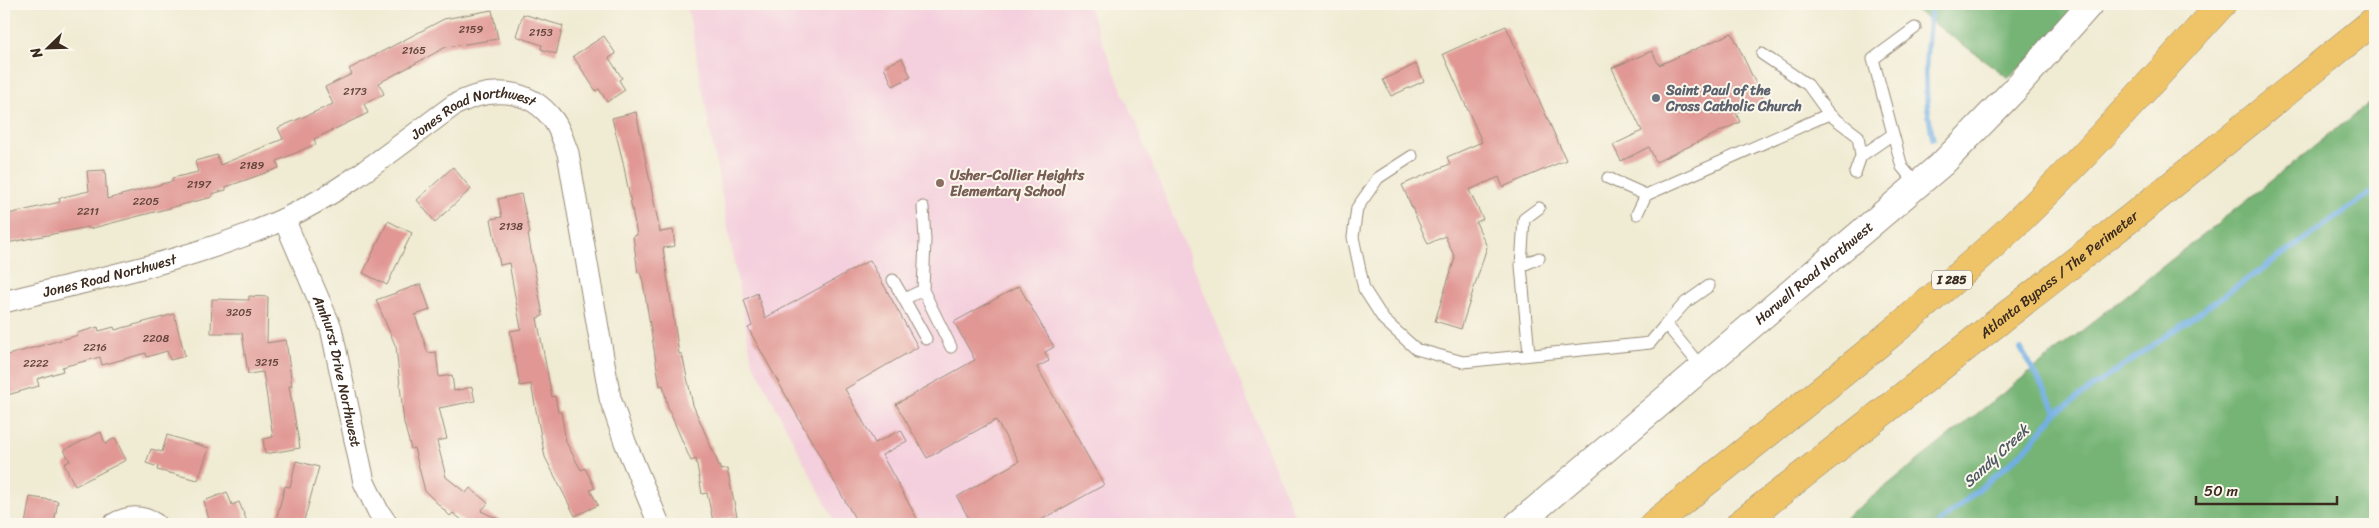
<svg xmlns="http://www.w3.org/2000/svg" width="2379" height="528" font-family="Sriracha,sans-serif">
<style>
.built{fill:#f4cfdd}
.forest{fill:#75b475;stroke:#586f4a}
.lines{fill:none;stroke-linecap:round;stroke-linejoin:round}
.stream{stroke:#70aee3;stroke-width:5.5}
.building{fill:#e19894}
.service-casing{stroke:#968a78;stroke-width:13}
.minor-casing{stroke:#968a78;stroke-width:23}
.tertiary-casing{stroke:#968a78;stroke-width:28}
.motorway-casing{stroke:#968a78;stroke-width:29}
.service{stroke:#fff;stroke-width:11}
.minor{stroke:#fff;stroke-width:21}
.tertiary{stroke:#fff;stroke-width:26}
.motorway{stroke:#efc469;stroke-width:28}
.worship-dot{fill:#6b7280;stroke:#fbf7ec;stroke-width:2}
.education-dot{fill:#8d6e63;stroke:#fbf7ec;stroke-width:2}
.labels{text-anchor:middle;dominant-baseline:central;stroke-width:4;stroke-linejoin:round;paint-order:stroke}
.number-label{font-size:11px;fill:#64463c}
.shield{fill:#fbf7ec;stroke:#75685c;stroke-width:1}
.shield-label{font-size:12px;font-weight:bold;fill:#3b2a1e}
.worship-label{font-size:14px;font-weight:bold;fill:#5b616d;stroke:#fbf7ec;text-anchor:start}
.street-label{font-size:14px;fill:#3b2a1e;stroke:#fbf7ec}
.education-label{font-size:14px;font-weight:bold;fill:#785e54;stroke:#fbf7ec;text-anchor:start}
.water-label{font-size:15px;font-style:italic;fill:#4e5863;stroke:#fbf7ec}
</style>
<rect width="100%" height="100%" fill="#fbf7ec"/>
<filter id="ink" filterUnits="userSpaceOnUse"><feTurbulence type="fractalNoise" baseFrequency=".02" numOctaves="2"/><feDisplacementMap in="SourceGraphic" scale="10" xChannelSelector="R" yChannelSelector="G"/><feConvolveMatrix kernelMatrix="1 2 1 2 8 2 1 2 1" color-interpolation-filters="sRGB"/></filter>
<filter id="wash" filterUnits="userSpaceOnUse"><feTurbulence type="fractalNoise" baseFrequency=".0096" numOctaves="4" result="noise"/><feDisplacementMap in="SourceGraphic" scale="20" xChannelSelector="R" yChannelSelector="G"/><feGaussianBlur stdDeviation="1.12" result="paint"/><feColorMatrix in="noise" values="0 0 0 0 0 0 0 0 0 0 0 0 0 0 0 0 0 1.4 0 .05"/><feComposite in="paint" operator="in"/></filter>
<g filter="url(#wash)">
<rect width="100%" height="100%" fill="#f0ebd3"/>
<path class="built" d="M687 4H1087L1298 524H836L752 361Z"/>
<path class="forest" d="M1907 4H2087L2009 78Z
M2375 98V524H1838L2373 100Z"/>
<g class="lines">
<path class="stream" d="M1932 4C1925 55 1922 88 1933 139
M2021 349 2057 412
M1938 524 2024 451 2057 412 2375 190"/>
</g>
<g id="blocks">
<path class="building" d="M492 10 498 39 446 47 379 83 384 94 364 104 368 113 314 139 316 144 277 161 279 168 226 187V190L212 194V197L89 229 88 227 7 243 4 215 60 202 59 198 89 191 87 171 105 170 107 199 173 181 172 178 198 172 195 161 217 155 220 165 283 139 278 128 333 104 325 87 352 74 349 69 444 19Z
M523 14 563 26 556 54 541 49 542 45 516 36Z
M1506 26 1566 160 1503 187 1499 177 1469 190 1483 219 1476 222 1487 247 1461 329 1435 321 1455 258 1445 236 1428 244 1402 185 1450 164 1447 157 1482 142 1443 54Z
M1732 33 1764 101 1736 113 1740 122 1656 162 1649 147 1621 161 1613 145 1642 131 1612 68 1652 51 1659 65Z
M604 36 616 54 609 58 622 78 619 80 625 90 607 102 599 89 596 91 573 56Z
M902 58 911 77 893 86 884 67Z
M1416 64 1424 81 1391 96 1383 80Z
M636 112 660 232 673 230 675 246 663 248 679 354H682L693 405 721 470 727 469 737 516 713 521 707 493 702 494 696 459 691 461 668 408 663 385 660 386 643 282 640 272 638 273 633 236 637 235 623 162 612 118Z
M453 167 471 189 435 222 417 200Z
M521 194 530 233 528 234 543 316 537 318 552 397 555 396 558 412H561L566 442 581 470 585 468 595 488 590 490 598 505 575 516 545 457 531 384 520 386 510 331 521 329 509 263 500 265 491 219 502 217 498 199Z
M388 221 412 233 387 285 363 273Z
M870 260 918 347 845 389 875 443 901 430 907 441 882 455 920 524H858L748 328 752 326 744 300 757 293 765 318Z
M421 284 430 310 415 315 428 353 436 352 439 377 452 375 454 391 472 387 475 401 439 408 447 439 437 441 446 477 466 493 470 488 488 503 481 511 509 524H467L453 513 450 516 425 491 414 448 411 449 404 423 396 347 376 300Z
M1019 286 1054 347 1045 352 1049 361 1037 367 1104 485 1034 524H972L957 497 1019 461 996 420 927 458 896 404 975 360 954 322Z
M249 296 268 297 267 343 286 340 292 386H289L300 448 265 454 263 439 273 437 263 372 248 374 242 333H211L212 299 249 300Z
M174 314 185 356 170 360 167 351 147 357 146 353 102 365 100 357 62 367 63 371 37 379 39 386 4 396V356L68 338 78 335 77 333 98 327 99 331 114 327 115 330Z
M101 432 105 444 115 438 126 460 75 486 64 464 70 461 64 450Z
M167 435 209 448 198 480 157 470 158 467 146 463 151 449 162 452Z
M296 461 319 467 303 524H275L285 486 290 487Z
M227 492 232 505 239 502 248 524H210L204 501Z
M30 497 58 501 54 524H25Z"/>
</g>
</g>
<g filter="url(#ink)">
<use href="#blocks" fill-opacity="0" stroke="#968a78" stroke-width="1"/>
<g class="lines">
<g class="service-casing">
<path id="service" d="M1915 28 1873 59 1902 167 1917 185
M1762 54 1808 85 1829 114 1858 136 1861 156
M1412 156 1378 178 1357 208 1353 237 1364 289 1384 320 1416 349 1463 362 1650 343 1666 324
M1855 173 1861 156 1893 134
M1608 178 1646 195
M923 207 925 240 923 290 951 347
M1637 214 1646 195 1829 114
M1521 266 1539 258
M893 280 904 299
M923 290 904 299 926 339
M1529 354 1521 266 1524 219 1539 208
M1702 368 1666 324 1685 303 1709 286"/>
</g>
<g class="minor-casing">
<g id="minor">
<path id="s1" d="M284 219 331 328 364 482 378 511 387 524"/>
<path id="s2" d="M4 302C97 278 195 260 284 219 346 190 399 145 454 105 488 87 529 86 554 121 560 129 564 143 568 153L610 398 625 442 659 524"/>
<path d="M114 524C128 516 141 515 155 524"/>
</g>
</g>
<g class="tertiary-casing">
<g id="tertiary">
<path id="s3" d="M1518 524 1943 163 2014 90 2090 4"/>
</g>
</g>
<g class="motorway-casing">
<g id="motorway">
<path d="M1654 524C1774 427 1899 333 2012 227 2086 157 2153 79 2222 4"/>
<path id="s4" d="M1740 524 2151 202 2375 20"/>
</g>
</g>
<use href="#service" class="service"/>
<use href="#minor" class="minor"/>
<use href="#tertiary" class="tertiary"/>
<use href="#motorway" class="motorway"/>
</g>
</g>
<circle class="worship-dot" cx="1656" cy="98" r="5"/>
<circle class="education-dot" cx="940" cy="183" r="5"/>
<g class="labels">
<g class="number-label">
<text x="471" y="29">2159</text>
<text x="541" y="32">2153</text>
<text x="414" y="50">2165</text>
<text x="355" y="91">2173</text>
<text x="252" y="165">2189</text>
<text x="199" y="184">2197</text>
<text x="146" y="201">2205</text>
<text x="88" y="211">2211</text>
<text x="511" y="226">2138</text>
<text x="239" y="312">3205</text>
<text x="156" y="338">2208</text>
<text x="95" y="347">2216</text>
<text x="267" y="362">3215</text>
<text x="36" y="363">2222</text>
</g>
<rect class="shield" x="1932" y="270.5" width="40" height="19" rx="4"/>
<g class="shield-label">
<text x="1952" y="280">I 285</text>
</g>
<g class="worship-label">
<text x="1666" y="90">Saint Paul of the<tspan x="1666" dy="16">Cross Catholic Church</tspan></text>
</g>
<g class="street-label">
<text stroke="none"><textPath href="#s2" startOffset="514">Jones Road Northwest</textPath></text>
<text stroke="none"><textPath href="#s3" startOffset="388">Harwell Road Northwest</textPath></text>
<text stroke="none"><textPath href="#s4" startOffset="405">Atlanta Bypass / The Perimeter</textPath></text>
<text stroke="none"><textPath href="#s2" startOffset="109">Jones Road Northwest</textPath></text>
<text stroke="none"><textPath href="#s1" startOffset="162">Amhurst Drive Northwest</textPath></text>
</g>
<g class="education-label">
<text x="950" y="175">Usher-Collier Heights<tspan x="950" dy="16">Elementary School</tspan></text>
</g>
<g class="water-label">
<text transform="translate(1996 456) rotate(-43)">Sandy Creek</text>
</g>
</g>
<rect width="2379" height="528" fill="none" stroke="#fbf7ec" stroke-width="20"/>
<g transform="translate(48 48) rotate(247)" stroke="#fbf7ec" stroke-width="4" paint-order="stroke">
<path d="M0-4L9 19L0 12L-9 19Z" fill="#3b2a1e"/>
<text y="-8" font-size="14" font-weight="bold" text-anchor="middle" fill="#3b2a1e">N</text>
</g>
<path d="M2196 496v8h141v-8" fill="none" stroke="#3b2a1e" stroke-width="2.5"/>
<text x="2204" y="496" font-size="15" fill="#3b2a1e" stroke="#fbf7ec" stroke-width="4" paint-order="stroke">50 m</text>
</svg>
